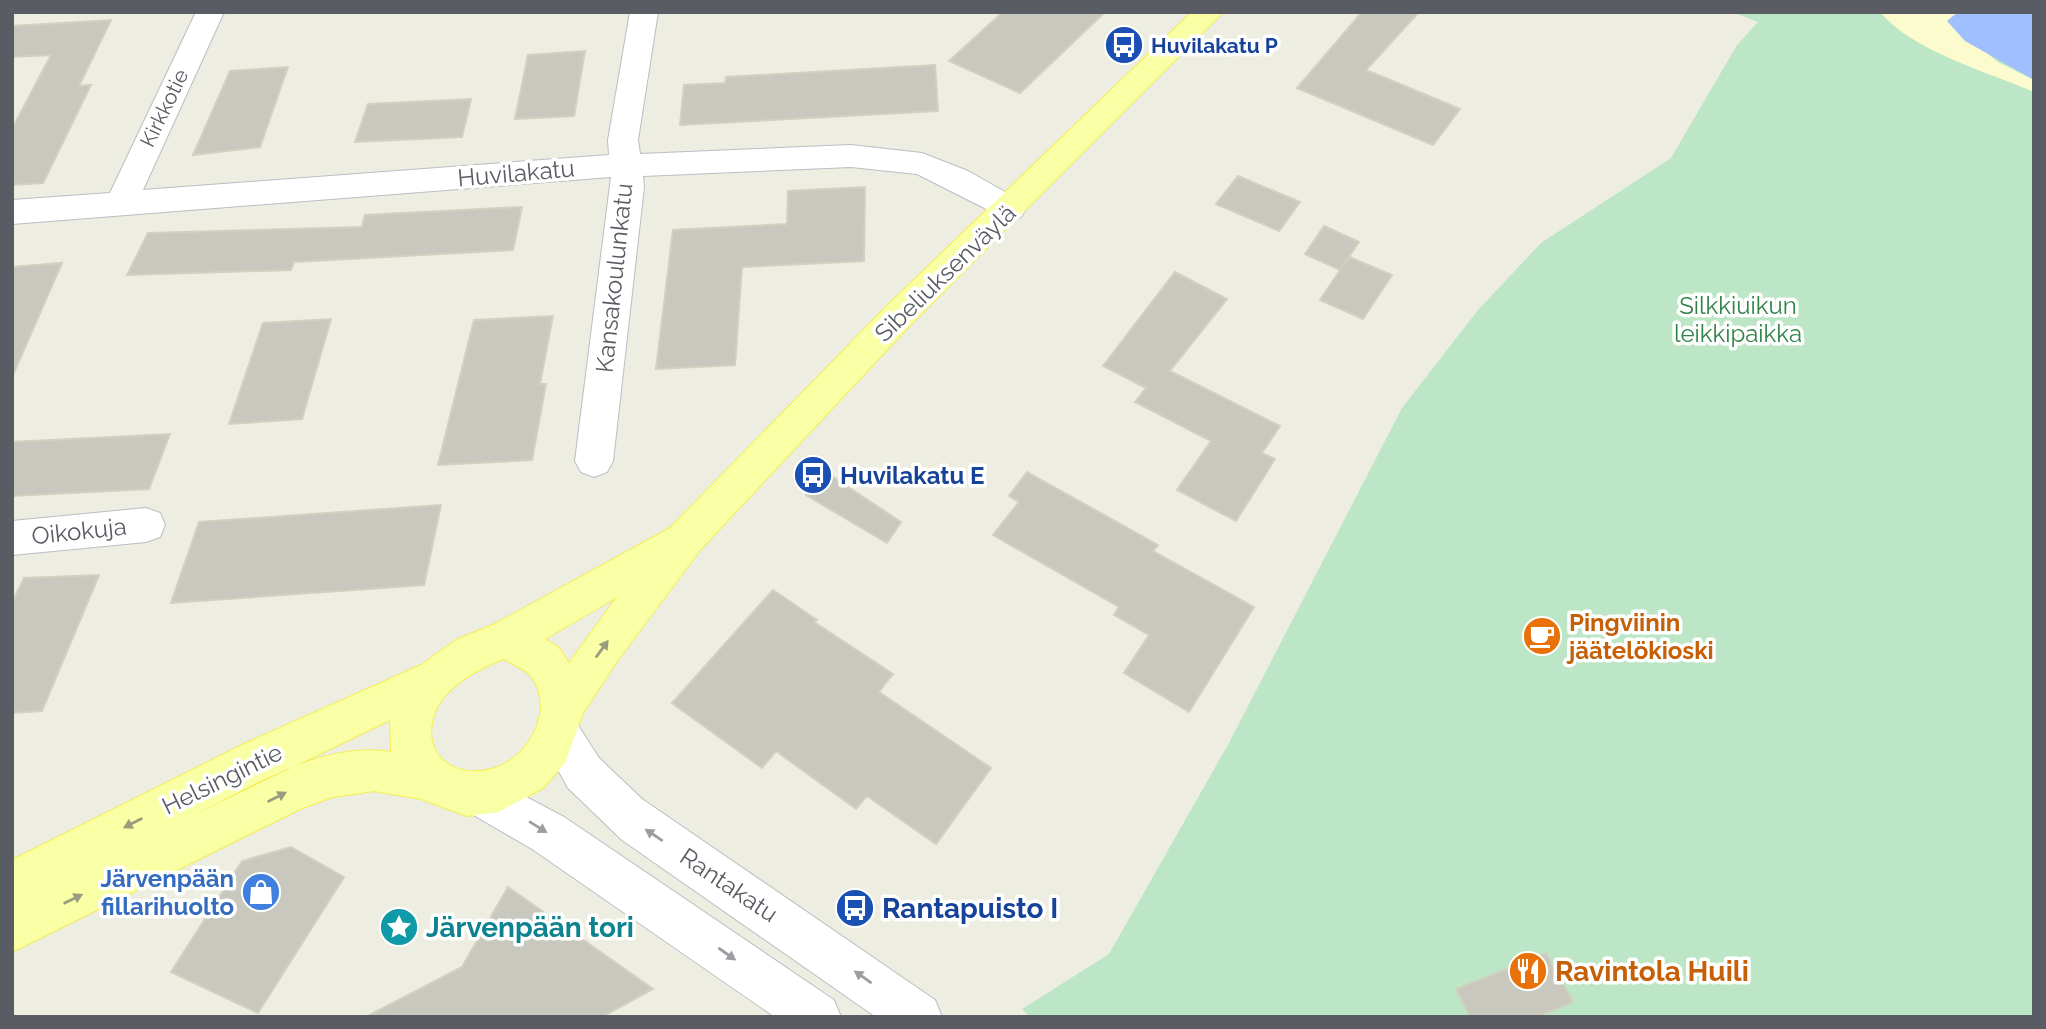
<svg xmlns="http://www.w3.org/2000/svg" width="2046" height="1029" font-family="Raleway,sans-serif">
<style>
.green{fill:#bce6c6}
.sand{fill:#fbfbce}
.water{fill:#a0bfff}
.building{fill:#c8c8be;stroke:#d2d1bf;stroke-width:2}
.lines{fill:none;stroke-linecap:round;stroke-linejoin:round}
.minor-casing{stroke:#bcbdc3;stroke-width:2}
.major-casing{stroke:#f6ee52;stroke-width:2}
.minor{fill:#fff;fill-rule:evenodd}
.major{fill:#f8ffa5;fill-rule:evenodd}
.oneway{fill:#999d7d}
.oneway2{fill:#9c9da1}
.labels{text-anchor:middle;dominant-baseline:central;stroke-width:7;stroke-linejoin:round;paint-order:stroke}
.far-transit-label{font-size:21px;font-weight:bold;fill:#164399;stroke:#fff;text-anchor:start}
.far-street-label{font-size:21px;fill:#5a5c63;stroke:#fff}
.street-label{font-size:24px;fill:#5a5c63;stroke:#fff}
.park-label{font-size:24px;fill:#318348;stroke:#fff}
.transit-label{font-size:24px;font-weight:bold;fill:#164399;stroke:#fff;text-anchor:start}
.food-label{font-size:24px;font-weight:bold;fill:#c56008;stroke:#fff;text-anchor:start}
.shop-label{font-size:24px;font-weight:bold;fill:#366cbe;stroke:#fff;text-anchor:end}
.near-transit-label{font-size:28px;font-weight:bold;fill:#164399;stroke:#fff;text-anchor:start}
.near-culture-label{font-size:28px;font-weight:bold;fill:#0d838f;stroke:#fff;text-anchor:start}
.near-food-label{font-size:28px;font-weight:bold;fill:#c56008;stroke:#fff;text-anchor:start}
</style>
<rect width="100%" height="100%" fill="#edede1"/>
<path class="green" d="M1732 12H2034V1017H1030L1022 1009 1109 954 1229 743 1402 408 1478 310 1541 243 1671 158 1737 45 1758 22Z"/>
<path class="sand" d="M1880 12H1958L1948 21 1998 62 2034 80V92C1988 72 1912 51 1880 12Z"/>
<path class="water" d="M1958 12H2034V80L1965 41 1947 21Z"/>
<path class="building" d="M1003 12H1105L1020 93 949 61Z
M1362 12H1419L1366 70 1460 109 1433 145 1297 88Z
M111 20 79 86 91 85 43 183 12 185V129L51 55 12 57V26Z
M585 51 574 116 515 119 528 55Z
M935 65 938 111 680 125 684 85 725 83 726 77Z
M288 67 260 147 193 155 230 71Z
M471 99 462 137 355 142 368 104Z
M1238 176 1300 202 1279 231 1216 204Z
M865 187 864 261 742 267 735 365 656 369 673 230 787 224 788 191Z
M522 207 513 250 294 262 291 270 127 275 148 233 362 227 365 215Z
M1324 226 1359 242 1340 270 1305 254Z
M1349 257 1392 275 1363 319 1320 300Z
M62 263 12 377V267Z
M1175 272 1227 299 1170 371 1280 426 1262 453 1275 459 1236 521 1177 490 1211 441 1135 402 1146 388 1103 366Z
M553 316 540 384H546L532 460 438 465 474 320Z
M331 319 302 419 229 424 263 323Z
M170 434 149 489 12 496V442Z
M1027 472 1158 545 1153 551 1254 607 1189 712 1124 673 1149 635 1114 615 1119 607 993 535 1019 502 1009 496Z
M827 473 901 522 887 543 806 495Z
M441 505 424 585 171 603 199 522Z
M99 575 42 711 12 713V603L24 578Z
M773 590 817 620 814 622 893 674 879 692 991 768 936 844 867 796 856 809 776 751 762 768 672 703Z
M291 847 344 877 258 1013 171 972 242 861Z
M508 887 653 989 602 1017H366L462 967Z
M1546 953 1573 1002 1538 1017H1470L1456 989Z"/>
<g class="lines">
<g class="minor-casing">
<path id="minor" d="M196 12H224L143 190 609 155 608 140 630 12H658L638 140 640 154 851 145 922 153 968 171 1021 201 1026 209 1021 217 1010 221 917 174 851 167 643 176 644 187 613 461 607 472 594 477 581 472 575 461 611 177 12 224V200L110 193Z
M146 508 160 513 165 525 160 537 146 542 12 555V521Z
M559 713 574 719 599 758 642 799 935 1000 942 1017H876L622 840 568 788 538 734 544 719Z
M479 772 564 817 834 1000 841 1017H775L532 849 463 809 457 794 463 779Z"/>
</g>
<g class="major-casing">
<path id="major" d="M1192 12H1223L911 324 700 550 617 661 583 713 565 763 543 788 499 812 467 816 421 799 374 791 333 797 302 808 12 952V860L244 744 421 665 456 640 495 624 670 528 887 306ZM617 597 569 663 558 647 545 639ZM504 659C512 664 525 669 531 676 556 709 529 760 491 769 454 779 421 755 434 715 442 688 479 668 504 659ZM390 720 391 752C324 741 254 785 196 814Z"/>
</g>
<use href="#minor" class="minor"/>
<use href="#major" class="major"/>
</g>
<defs><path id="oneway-solid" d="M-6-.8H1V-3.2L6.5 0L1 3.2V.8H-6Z" transform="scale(1.75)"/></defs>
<g class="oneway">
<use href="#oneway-solid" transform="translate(602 649) rotate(-54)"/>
<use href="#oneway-solid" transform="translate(277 797) rotate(-27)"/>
<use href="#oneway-solid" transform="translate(133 823) rotate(153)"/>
<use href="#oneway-solid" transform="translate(73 899) rotate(-26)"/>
</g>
<g class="oneway2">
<use href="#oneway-solid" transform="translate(538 827) rotate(32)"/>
<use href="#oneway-solid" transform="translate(654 835) rotate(-146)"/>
<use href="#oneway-solid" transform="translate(727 954) rotate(35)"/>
<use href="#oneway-solid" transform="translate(863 977) rotate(-145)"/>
</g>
<defs>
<g id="bus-disc" transform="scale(2.0125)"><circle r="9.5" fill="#1a4fb4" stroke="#fff"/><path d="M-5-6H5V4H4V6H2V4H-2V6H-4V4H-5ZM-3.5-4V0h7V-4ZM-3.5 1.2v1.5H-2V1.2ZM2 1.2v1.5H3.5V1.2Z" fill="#fff"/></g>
<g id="cafe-disc" transform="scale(2.0125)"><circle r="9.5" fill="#e8710a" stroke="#fff"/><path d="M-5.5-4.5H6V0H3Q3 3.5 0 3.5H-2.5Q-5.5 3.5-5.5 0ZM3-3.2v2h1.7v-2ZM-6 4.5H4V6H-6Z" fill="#fff"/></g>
<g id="shop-disc" transform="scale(2.0125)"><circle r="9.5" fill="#3f7fe0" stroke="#fff"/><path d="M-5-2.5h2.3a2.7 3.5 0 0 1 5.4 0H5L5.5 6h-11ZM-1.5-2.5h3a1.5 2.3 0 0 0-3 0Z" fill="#fff"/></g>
<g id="sight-disc" transform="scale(2.0125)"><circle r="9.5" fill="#0f9aa8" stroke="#fff"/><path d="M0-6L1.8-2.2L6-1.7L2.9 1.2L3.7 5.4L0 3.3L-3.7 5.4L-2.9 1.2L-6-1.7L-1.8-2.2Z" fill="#fff"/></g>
<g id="restaurant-disc" transform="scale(2.0125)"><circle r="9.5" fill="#e8710a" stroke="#fff"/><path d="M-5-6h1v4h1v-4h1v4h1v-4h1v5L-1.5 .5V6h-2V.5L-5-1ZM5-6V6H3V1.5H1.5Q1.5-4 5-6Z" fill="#fff"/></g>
</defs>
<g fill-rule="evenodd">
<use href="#bus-disc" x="1124" y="45"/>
<use href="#bus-disc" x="813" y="475"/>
<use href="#cafe-disc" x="1542" y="636"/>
<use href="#shop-disc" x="261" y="892"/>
<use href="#bus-disc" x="855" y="908"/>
<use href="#sight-disc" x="399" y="927"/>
<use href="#restaurant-disc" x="1528" y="971"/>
</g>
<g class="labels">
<g class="far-transit-label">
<text x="1151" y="45">Huvilakatu P</text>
</g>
<g class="far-street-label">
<text transform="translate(164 108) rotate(-64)">Kirkkotie</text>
</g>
<g class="street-label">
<text transform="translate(516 173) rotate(-5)">Huvilakatu</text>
<text transform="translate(945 273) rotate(-44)">Sibeliuksenväylä</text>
<text transform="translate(614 278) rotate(-84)">Kansakoulunkatu</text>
<text transform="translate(79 531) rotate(-6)">Oikokuja</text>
<text transform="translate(222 779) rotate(-26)">Helsingintie</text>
<text transform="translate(729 885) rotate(34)">Rantakatu</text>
</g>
<g class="park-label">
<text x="1738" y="305">Silkkiuikun<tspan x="1738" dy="28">leikkipaikka</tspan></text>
</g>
<g class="transit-label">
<text x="840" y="475">Huvilakatu E</text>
</g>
<g class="food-label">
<text x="1569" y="622">Pingviinin<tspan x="1569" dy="28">jäätelökioski</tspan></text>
</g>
<g class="shop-label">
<text x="234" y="878">Järvenpään<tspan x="234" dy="28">fillarihuolto</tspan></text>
</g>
<g class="near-transit-label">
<text x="882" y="908">Rantapuisto I</text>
</g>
<g class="near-culture-label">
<text x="426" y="927">Järvenpään tori</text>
</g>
<g class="near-food-label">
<text x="1555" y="971">Ravintola Huili</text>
</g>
</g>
<rect width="2046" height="1029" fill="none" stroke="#5a5c63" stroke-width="28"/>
</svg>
